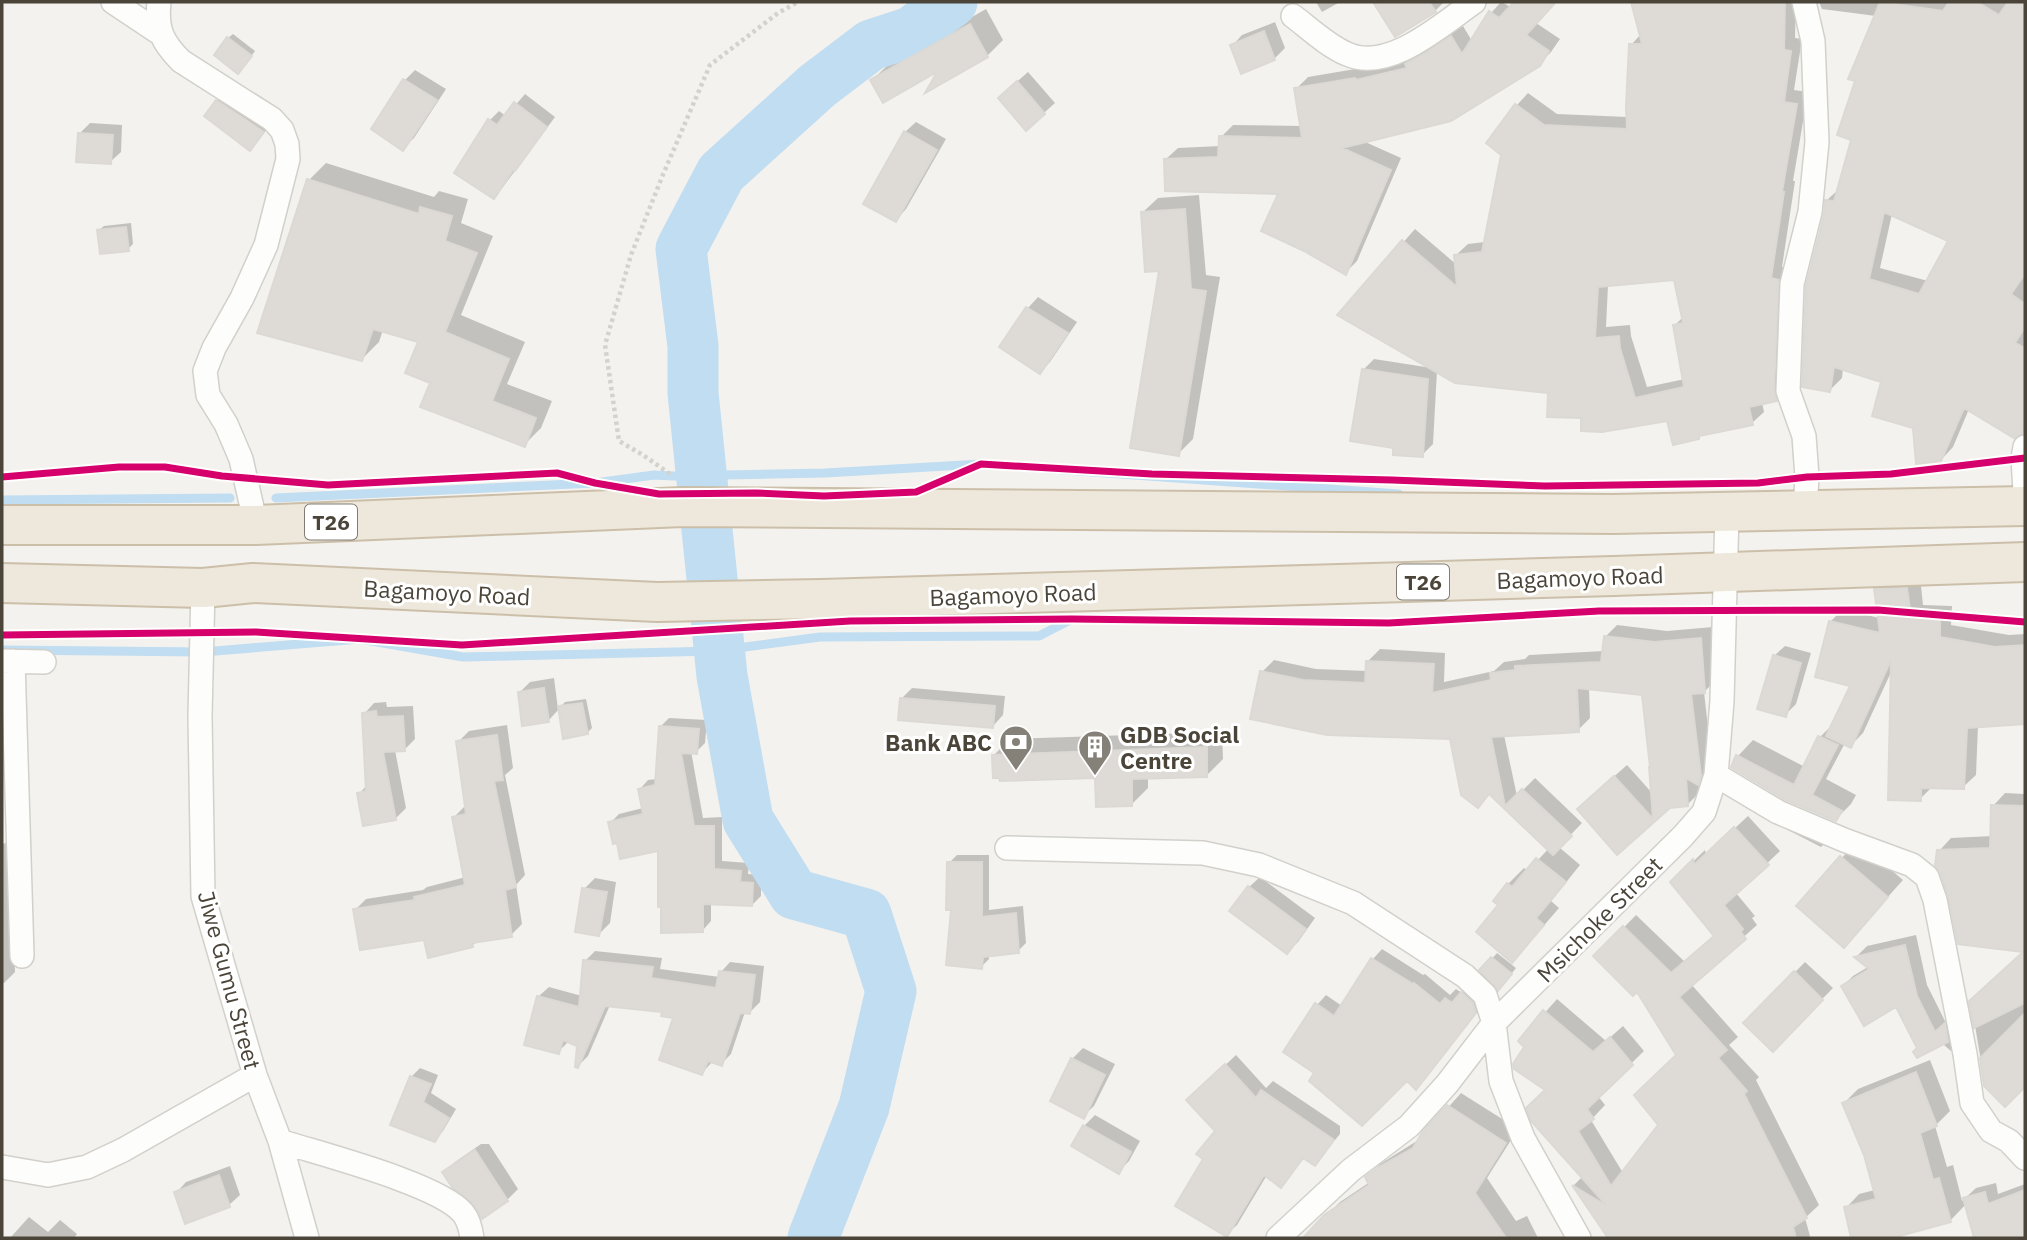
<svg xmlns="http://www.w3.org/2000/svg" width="2027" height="1240" font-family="'IBM Plex Sans',sans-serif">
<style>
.shadow{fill:#0003;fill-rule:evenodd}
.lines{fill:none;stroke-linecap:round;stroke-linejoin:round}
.stream{stroke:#c0ddf1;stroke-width:9}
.river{stroke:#c0ddf1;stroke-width:51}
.building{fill:#dedbd6;stroke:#dcd9d4;stroke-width:2;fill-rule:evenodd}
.street-casing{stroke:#d2d0cb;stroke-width:26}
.highway-casing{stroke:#ccbfa9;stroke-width:42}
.path{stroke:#d3d2cc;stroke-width:4.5;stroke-dasharray:3.5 3.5;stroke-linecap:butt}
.street{stroke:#fdfdfc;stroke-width:23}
.highway{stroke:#ede8db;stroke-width:38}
.cycleway-casing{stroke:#fff;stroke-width:11}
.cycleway{stroke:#d6006c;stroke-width:7}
.labels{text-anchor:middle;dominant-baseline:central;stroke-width:6;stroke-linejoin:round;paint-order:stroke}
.shield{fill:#fff;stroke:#817c74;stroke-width:2}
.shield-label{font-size:21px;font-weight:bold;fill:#4b4439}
.street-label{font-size:23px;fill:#4b4439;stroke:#fff}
.poi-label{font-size:23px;font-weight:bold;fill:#4b4439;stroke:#fff;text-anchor:start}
</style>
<rect width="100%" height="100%" fill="#f4f2ee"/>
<path class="shadow" d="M1316 2H1340L1322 12Z
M1376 2H1444L1435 11 1396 35Z
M1501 2 1511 7 1516 2H1555L1536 23 1560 39 1551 52 1539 64 1363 141 1401 158 1357 261 1345 273 1281 192 1166 159 1178 148 1220 146 1221 137 1233 125 1302 126 1296 89 1308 77 1367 67V70L1412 58 1418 52 1435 44 1463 26 1472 41 1491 13Z
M1633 2H1796L1795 38 1802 39 1794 90 1808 92 1793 181H1795L1782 267 1790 269 1788 387 1776 399 1762 402 1764 412 1752 423 1702 434 1699 437 1669 419 1583 417 1549 391 1437 371 1433 444 1422 455 1395 447 1363 370 1374 359 1432 368 1340 314 1415 229 1457 265 1456 255 1468 244 1485 242 1503 154 1488 142 1517 105 1528 93 1557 114 1628 117 1631 45 1641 34ZM1675 278 1684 316 1675 325 1685 379 1647 387 1631 336 1630 325 1606 327 1608 285Z
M1819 2H2025V428L2021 432 1969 409 1953 447 1941 460 1915 427 1883 380 1843 368 1842 378 1830 390 1825 216 1827 200 1839 189 1854 139 1876 16 1822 9ZM1892 214 1950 240 1928 281 1880 268Z
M986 9 1003 40 987 56 872 80 889 64Z
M1275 22 1285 48 1274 59 1232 46 1242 35Z
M233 34 255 51 243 67 228 38Z
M415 70 446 89 414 138 403 148 405 80Z
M1028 72 1055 103 1026 129 1011 87Z
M228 90 273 121 260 138 250 149 217 101Z
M525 94 555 117 503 187 494 197 457 173 490 120 499 111 506 116Z
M916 122 946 139 906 209 896 220 905 132Z
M90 123 122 125 121 152 110 162 80 133Z
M326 163 434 197 439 191 468 199 461 223 493 236 461 315 525 342 507 384 552 401 541 428 524 445 432 382 420 341 383 330 379 342 362 359 309 180Z
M1199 195 1206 275 1220 277 1193 439 1178 454 1161 269 1143 212 1158 198Z
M131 223 133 244 128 249 99 230 104 226Z
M1038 297 1077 322 1050 362 1039 372 1002 347 1028 308Z
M1920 576 1923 605 1952 606 1951 625 2009 635 2025 634V722L1978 726 1976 775 1963 787 1933 786 1920 799 1893 668 1863 733 1850 746 1845 743 1826 779 1856 795 1851 804 1836 819 1733 767 1738 756 1753 740 1805 767 1820 737 1834 723 1852 684 1831 621 1843 609 1879 618 1876 590 1888 577Z
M1617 625 1667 631 1713 627 1717 679 1704 692 1712 763 1710 771 1699 782 1700 792 1688 804 1670 806 1618 852 1591 797 1627 765 1653 794 1643 694 1589 688 1590 718 1578 730 1504 735 1517 796 1535 778 1582 823 1559 847 1580 865 1551 901 1559 908 1528 944 1512 960 1508 884 1524 868 1528 871 1549 848 1491 793 1478 806 1451 737 1262 672 1274 660 1316 669 1367 671 1368 661 1380 649 1445 653 1444 682 1494 671 1504 662 1525 659 1529 655 1604 651 1605 637Z
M1785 646 1811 653 1796 704 1785 715 1774 656Z
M554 678 558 709 565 702 586 699 592 728 587 733 560 708 548 721 520 692 530 682Z
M912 688 1005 696 1003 715 993 726 901 699Z
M386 702 387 707 413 706 415 739 404 750H395L406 808 395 819 359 794 367 785 364 714 374 703Z
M669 718 707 720 705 743 696 752 691 751 703 818 722 817V861L749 863 748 874 761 875V896L752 905 711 903V921L703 930 659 849 610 823 619 814 643 808 640 789 648 780 657 779 661 726Z
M507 725 513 768 505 775 525 875 516 885 522 924 511 935 477 941 472 946 425 938 355 910 366 899 423 890 427 887 466 877 453 818 464 807H467L458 742 469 731Z
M1222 732 1223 759 1207 775 1148 777V788L1132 804 1097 776 994 755 1010 739Z
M2025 772V951L1959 942 1939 851 1951 838 1992 836 1993 806 2005 793 2024 794Z
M1798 813 1837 831 1821 847 1784 828Z
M1748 816 1780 851 1736 893 1755 916 1752 918 1757 925 1691 984 1738 1037 1729 1045 1759 1077 1756 1080 1819 1205 1805 1218 1810 1236 1808 1238H1726L1723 1233 1716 1238H1610L1574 1185 1583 1176 1547 1090 1527 1046 1520 1041 1557 999 1606 1041 1623 1026 1644 1051 1598 1096 1605 1105 1591 1120 1623 1173 1660 1125 1678 1055 1637 989 1596 956 1636 915 1685 962 1716 935 1672 882 1705 850 1706 855Z
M1857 841 1903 880 1844 946 1799 906Z
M6 843 12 894 15 972 4 983H2V844Z
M957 855H989V910L1023 906 1026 943 1018 951 989 955V959L981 967 953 908 949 863Z
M1260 877 1315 918 1298 942 1287 952 1249 887Z
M595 878 616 882 610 923 599 934 584 889Z
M1916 935 1927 985 1946 1023 1955 1015 1960 1041 1951 1051 1897 1005 1843 986 1853 976 1868 967 1857 956 1867 946Z
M1382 949 1423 975 1425 974 1450 995 1456 989 1462 993 1472 983 1485 1002 1425 1078 1416 1088 1407 1079 1317 1073V1005L1326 995 1342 1006 1373 959Z
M595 951 662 958 660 969 720 977 721 972 730 962 764 966 760 1002 750 1012H745L731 1054 721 1064 713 1061 702 1073 676 1016 664 1011 610 1005 588 1056 578 1066V1045L569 1041 558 1052 526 1043 539 996 549 987 582 996 585 961Z
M2025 951V1084L2005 1105 1985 1085 1971 1002Z
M1497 953 1516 968 1503 984 1482 970Z
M1805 962 1833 988 1773 1049 1745 1023Z
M1083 1048 1115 1064 1094 1106 1083 1116 1072 1059Z
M1236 1055 1266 1088 1273 1081 1340 1126V1134L1315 1164 1305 1157 1280 1185 1267 1175 1237 1225 1226 1235 1205 1159 1217 1131 1199 1090Z
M1930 1060 1950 1111 1935 1126 1947 1167 1953 1165 1962 1201 1976 1188 1996 1183 1998 1194 2025 1184V1238H1975L1966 1204 1950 1221 1880 1238H1853L1846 1208 1859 1194 1875 1190 1865 1155 1844 1103 1858 1089Z
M420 1068 438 1075 431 1093 456 1109 443 1131 434 1140 411 1077Z
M1461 1093 1518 1129 1487 1178 1516 1221 1527 1216 1538 1238H1303L1340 1202 1370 1182 1367 1177 1380 1164 1420 1139Z
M1095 1115 1140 1141 1129 1161 1118 1172 1084 1126Z
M481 1144H489L518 1189 507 1200 482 1216 476 1204 444 1173 455 1162Z
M230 1166 240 1195 229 1205 176 1193 186 1182Z
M29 1217 48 1232 60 1220 77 1234 74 1238H10Z"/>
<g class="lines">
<path class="stream" d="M276 498 595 483 654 475 673 476 825 473 981 464 1399 494
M2 500 230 498
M2 650 203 652 360 639 463 657 715 651 820 637 1039 636 1072 619"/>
<path class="river" d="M813 1238 864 1107 891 991 866 914 794 894 748 820 722 676 693 393V346L681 249 721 173 817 86 871 45 911 32 952 2"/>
</g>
<path class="building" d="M1373 2H1429L1436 12 1395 37Z
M1514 2H1556L1526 35 1549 51 1540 66 1451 121 1342 148 1391 170 1346 275 1304 251 1261 231 1278 194 1165 191 1164 159 1218 157 1219 136 1302 138 1294 88 1355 78 1356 80 1407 68 1405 64 1422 55 1451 36 1462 54 1489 11 1499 18Z
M1631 2H1785L1784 50 1791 51 1784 102 1797 104 1782 192H1784L1771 278 1779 280 1774 390 1777 401 1749 407 1753 425 1699 436V439L1673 445 1667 421 1602 432 1581 431V418L1547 417 1548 393 1455 383 1337 315 1402 240 1457 287 1454 255 1482 252 1501 155 1486 143 1515 104 1544 125 1627 129 1626 107 1629 44H1642ZM1674 280 1683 323 1673 325 1684 387 1635 398 1620 348 1619 336 1595 338 1598 287Z
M1880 2 1943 11 1949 2H1977L1999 15 2008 2H2025V274L2011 294 2025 304V327L2015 343 2025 348V428L2022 434 2014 438 1964 408 1941 461 1916 464 1913 428 1872 416 1881 382 1834 367 1830 392 1802 387 1806 286 1824 215 1825 200 1834 201 1851 140 1837 135 1855 81 1848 79ZM1884 212 1948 241 1919 294 1869 279Z
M970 24 988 57 925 93 937 72 883 103 870 80Z
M1264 31 1275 60 1241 74 1230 45Z
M227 37 252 56 238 74 214 55Z
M403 79 437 100 403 151 371 129Z
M1017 81 1045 114 1026 131 998 98Z
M216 100 264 132 250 151 204 116Z
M514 102 547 127 515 171 513 170 494 199 454 173 488 119 497 125Z
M904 131 937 150 896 222 863 204Z
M78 133 113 135 111 164 76 162Z
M307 179 419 214 420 207 452 216 445 241 477 253 445 332 509 359 492 401 536 418 525 447 420 407 430 383 405 373 418 342 373 329 362 361 257 333Z
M1185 209 1191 289 1206 291 1179 456 1130 448 1159 271 1145 272 1141 212Z
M126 227 129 251 100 254 97 230Z
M1026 307 1068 333 1040 374 999 347Z
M1362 369 1428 379 1423 457 1393 455V448L1350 441Z
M1907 588 1911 617 1940 618V637L1995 647 2025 645V724L1967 728 1964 789 1921 788V801L1888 800 1891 660 1851 748 1826 736 1850 686 1815 677 1829 621 1880 633 1874 589Z
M1604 636 1654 642 1701 638 1705 693 1691 694 1701 776 1698 785 1686 778 1688 806 1670 808 1617 855 1577 809 1614 776 1653 819 1649 767H1650L1642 695 1577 688 1579 732 1491 737 1505 806 1522 789 1572 836 1553 855 1489 794 1478 808 1461 795 1450 739 1327 735 1250 719 1260 671 1303 680 1365 683 1366 661 1434 664 1432 693 1491 680 1490 673 1515 670V666L1601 662Z
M1773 655 1801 663 1786 717 1757 709Z
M544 688 549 722 522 726 518 692Z
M900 698 995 706 993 728 898 720Z
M582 703 588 734 563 739 558 706Z
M376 711 377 717 403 716 405 751 383 752 396 820 363 826 357 793 366 791 362 713Z
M659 726 699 729 697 754 681 753 694 826H714V869L741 871 740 882 753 883 752 906 703 904V932L661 933V906L658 907V851L620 859 617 843 613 844 608 822 643 814 638 789 655 785Z
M497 735 503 780 494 781 516 887 505 890 512 937 472 943 473 947 428 958 424 940 360 950 353 909 415 900 414 897 465 885 452 817 466 814 456 741Z
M1818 736 1838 745 1812 795 1842 811 1836 821 1784 799 1731 767 1736 755 1794 785Z
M1207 747V777L1132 779V806L1096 807 1095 778 1000 781 999 778H993L992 755Z
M1991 805 2025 806V1003L1974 1028 1969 1001 2023 952 1958 944 1948 896 1940 872 1935 865 1937 850 1990 848Z
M1734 827 1769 865 1724 905 1743 929 1741 932 1746 939 1679 997 1727 1050 1718 1058 1747 1091 1744 1094 1807 1218 1793 1227 1796 1238H1608L1572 1185 1607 1206 1531 1121 1526 1108 1545 1090 1514 1069 1513 1064 1524 1047 1518 1041 1543 1010 1593 1052 1610 1037 1633 1065 1587 1109 1594 1119 1578 1131 1611 1186 1658 1125 1634 1095 1676 1055 1637 992 1633 996 1593 956 1623 926 1671 973 1714 936 1670 882 1693 859 1694 865Z
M1840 856 1888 897 1844 948 1796 906Z
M1536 858 1566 882 1536 918 1544 925 1512 963 1476 932 1498 905 1493 901 1507 883 1512 887Z
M947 862H982V917L1016 913 1019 953 983 957 982 969 946 965 951 910H946Z
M1248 886 1306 929 1287 954 1229 911Z
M582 888 607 892 599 936 575 932Z
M1905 945 1917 996 1935 1032 1945 1023 1948 1042 1917 1058 1913 1052 1917 1048 1896 1007 1864 1026 1841 986 1869 969 1854 957Z
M1491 957 1512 974 1498 991 1479 970Z
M1371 958 1413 984 1414 983 1440 1004 1445 998 1452 1003 1461 992 1473 1003 1476 1013 1416 1090 1407 1081 1362 1126 1309 1081 1314 1073 1283 1052 1315 1003 1334 1016Z
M583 960 653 967 651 978 716 988 719 971 755 975 750 1014 740 1013 722 1066 708 1061 702 1075 659 1060 673 1018 661 1016 662 1012 605 1006 578 1068 575 1067 577 1046 563 1040 559 1054 524 1045 537 996 579 1007Z
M1794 971 1823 1000 1773 1052 1743 1023Z
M2025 1013V1087L2005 1107 1984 1086 1980 1058Z
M1071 1058 1105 1075 1084 1119 1050 1101Z
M1225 1064 1256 1098 1261 1090 1334 1140 1315 1166 1303 1158 1281 1188 1264 1175 1227 1237 1175 1206 1203 1159 1196 1154 1215 1131 1186 1100Z
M1916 1072 1937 1126 1920 1133 1933 1180 1939 1178 1951 1222 1892 1238H1851L1844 1207 1876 1199 1864 1155 1842 1103Z
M410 1076 431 1084 423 1102 449 1118 435 1142 390 1125Z
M1447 1105 1506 1143 1475 1193 1506 1238H1303L1324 1215 1369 1185 1365 1177 1377 1168 1413 1148 1423 1131Z
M1083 1125 1131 1152 1119 1174 1071 1146Z
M475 1150 508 1201 482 1219 474 1205 452 1187 442 1172Z
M219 1175 230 1207 185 1224 174 1192Z
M2025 1190V1238H1974L1963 1198 1985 1192 1988 1204Z"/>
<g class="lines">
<g class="street-casing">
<path id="street" d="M113 2 161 34
M159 2C156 29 162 42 181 61L272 119 282 130 287 144 288 159 266 245 242 298 214 348 205 371 208 395 226 424 241 459 256 525
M1804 2 1813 41 1817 142 1810 212 1792 284 1788 391 1804 436 1807 477 1805 510
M1293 16C1310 29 1328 46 1347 54 1389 73 1442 24 1474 2
M2025 447 2023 458 2025 492
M203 588 200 716 203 896 255 1075 280 1141 307 1238
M2 661 44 662
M13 661 22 956
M1716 775 1778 812 1844 840 1912 865 1927 877 1935 900 1965 1054 1972 1103 1991 1131 2009 1141 2025 1158
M1007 848 1203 853 1259 865 1353 903 1465 976 1485 995 1494 1023 1501 1081 1523 1138 1579 1238
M280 1141C320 1154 439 1184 463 1213 468 1219 471 1231 472 1238
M2 1167 48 1175 87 1167 123 1150 255 1075
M1278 1238 1351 1170 1409 1126 1447 1084 1494 1023 1683 836 1704 812 1716 775 1722 701 1727 512"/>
</g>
<g class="highway-casing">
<path id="highway" d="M2 525H256L683 507 1613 514 2025 506
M2 583 203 588 253 583 657 602 821 599 1614 576 2025 562"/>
</g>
<path class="path" d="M670 474 643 455 619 441 605 345 631 255 662 177 710 65 778 13 798 2"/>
<use href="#street" class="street"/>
<use href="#highway" class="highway"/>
<g class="cycleway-casing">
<path id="cycleway" d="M2 477 119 467H165L222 476 328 485 557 473 595 483 659 494 756 493 824 496 916 492 981 464 1152 474 1392 480 1545 486 1758 483 1807 477 1891 474 2025 458
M2 635 256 632 462 645 850 621 1072 619 1389 623 1599 611 1878 610 2025 622"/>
</g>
<use href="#cycleway" class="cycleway"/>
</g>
<defs>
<g id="bank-pin" transform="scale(1.75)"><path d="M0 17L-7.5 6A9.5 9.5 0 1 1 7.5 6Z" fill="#868178" stroke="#fff"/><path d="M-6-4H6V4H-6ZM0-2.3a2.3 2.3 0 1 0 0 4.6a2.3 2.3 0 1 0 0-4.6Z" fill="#fff"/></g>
<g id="building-pin" transform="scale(1.75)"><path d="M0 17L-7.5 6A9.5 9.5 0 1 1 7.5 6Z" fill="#868178" stroke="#fff"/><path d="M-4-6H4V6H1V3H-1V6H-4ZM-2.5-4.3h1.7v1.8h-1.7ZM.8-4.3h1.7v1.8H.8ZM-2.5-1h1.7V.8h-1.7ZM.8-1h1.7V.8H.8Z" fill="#fff"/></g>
</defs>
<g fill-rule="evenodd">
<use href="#bank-pin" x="1016" y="742"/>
<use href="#building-pin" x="1095" y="747"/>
</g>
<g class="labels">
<g class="shield">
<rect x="305" y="504.5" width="52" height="35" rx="5"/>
<rect x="1397" y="564.5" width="52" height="35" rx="5"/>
</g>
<g class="shield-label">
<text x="331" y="522">T26</text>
<text x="1423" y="582">T26</text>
</g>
<g class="street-label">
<text transform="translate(1580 577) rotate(-2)">Bagamoyo Road</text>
<text transform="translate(447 592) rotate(3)">Bagamoyo Road</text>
<text transform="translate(1013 594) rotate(-2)">Bagamoyo Road</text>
<text transform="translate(1599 919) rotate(-45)">Msichoke Street</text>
<text transform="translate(230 980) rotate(75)">Jiwe Gumu Street</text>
</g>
<g class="poi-label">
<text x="1120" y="734">GDB Social<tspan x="1120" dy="26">Centre</tspan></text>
<text x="992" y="742" text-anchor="end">Bank ABC</text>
</g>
</g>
<rect width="2027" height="1240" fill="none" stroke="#4b4439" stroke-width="7"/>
</svg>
